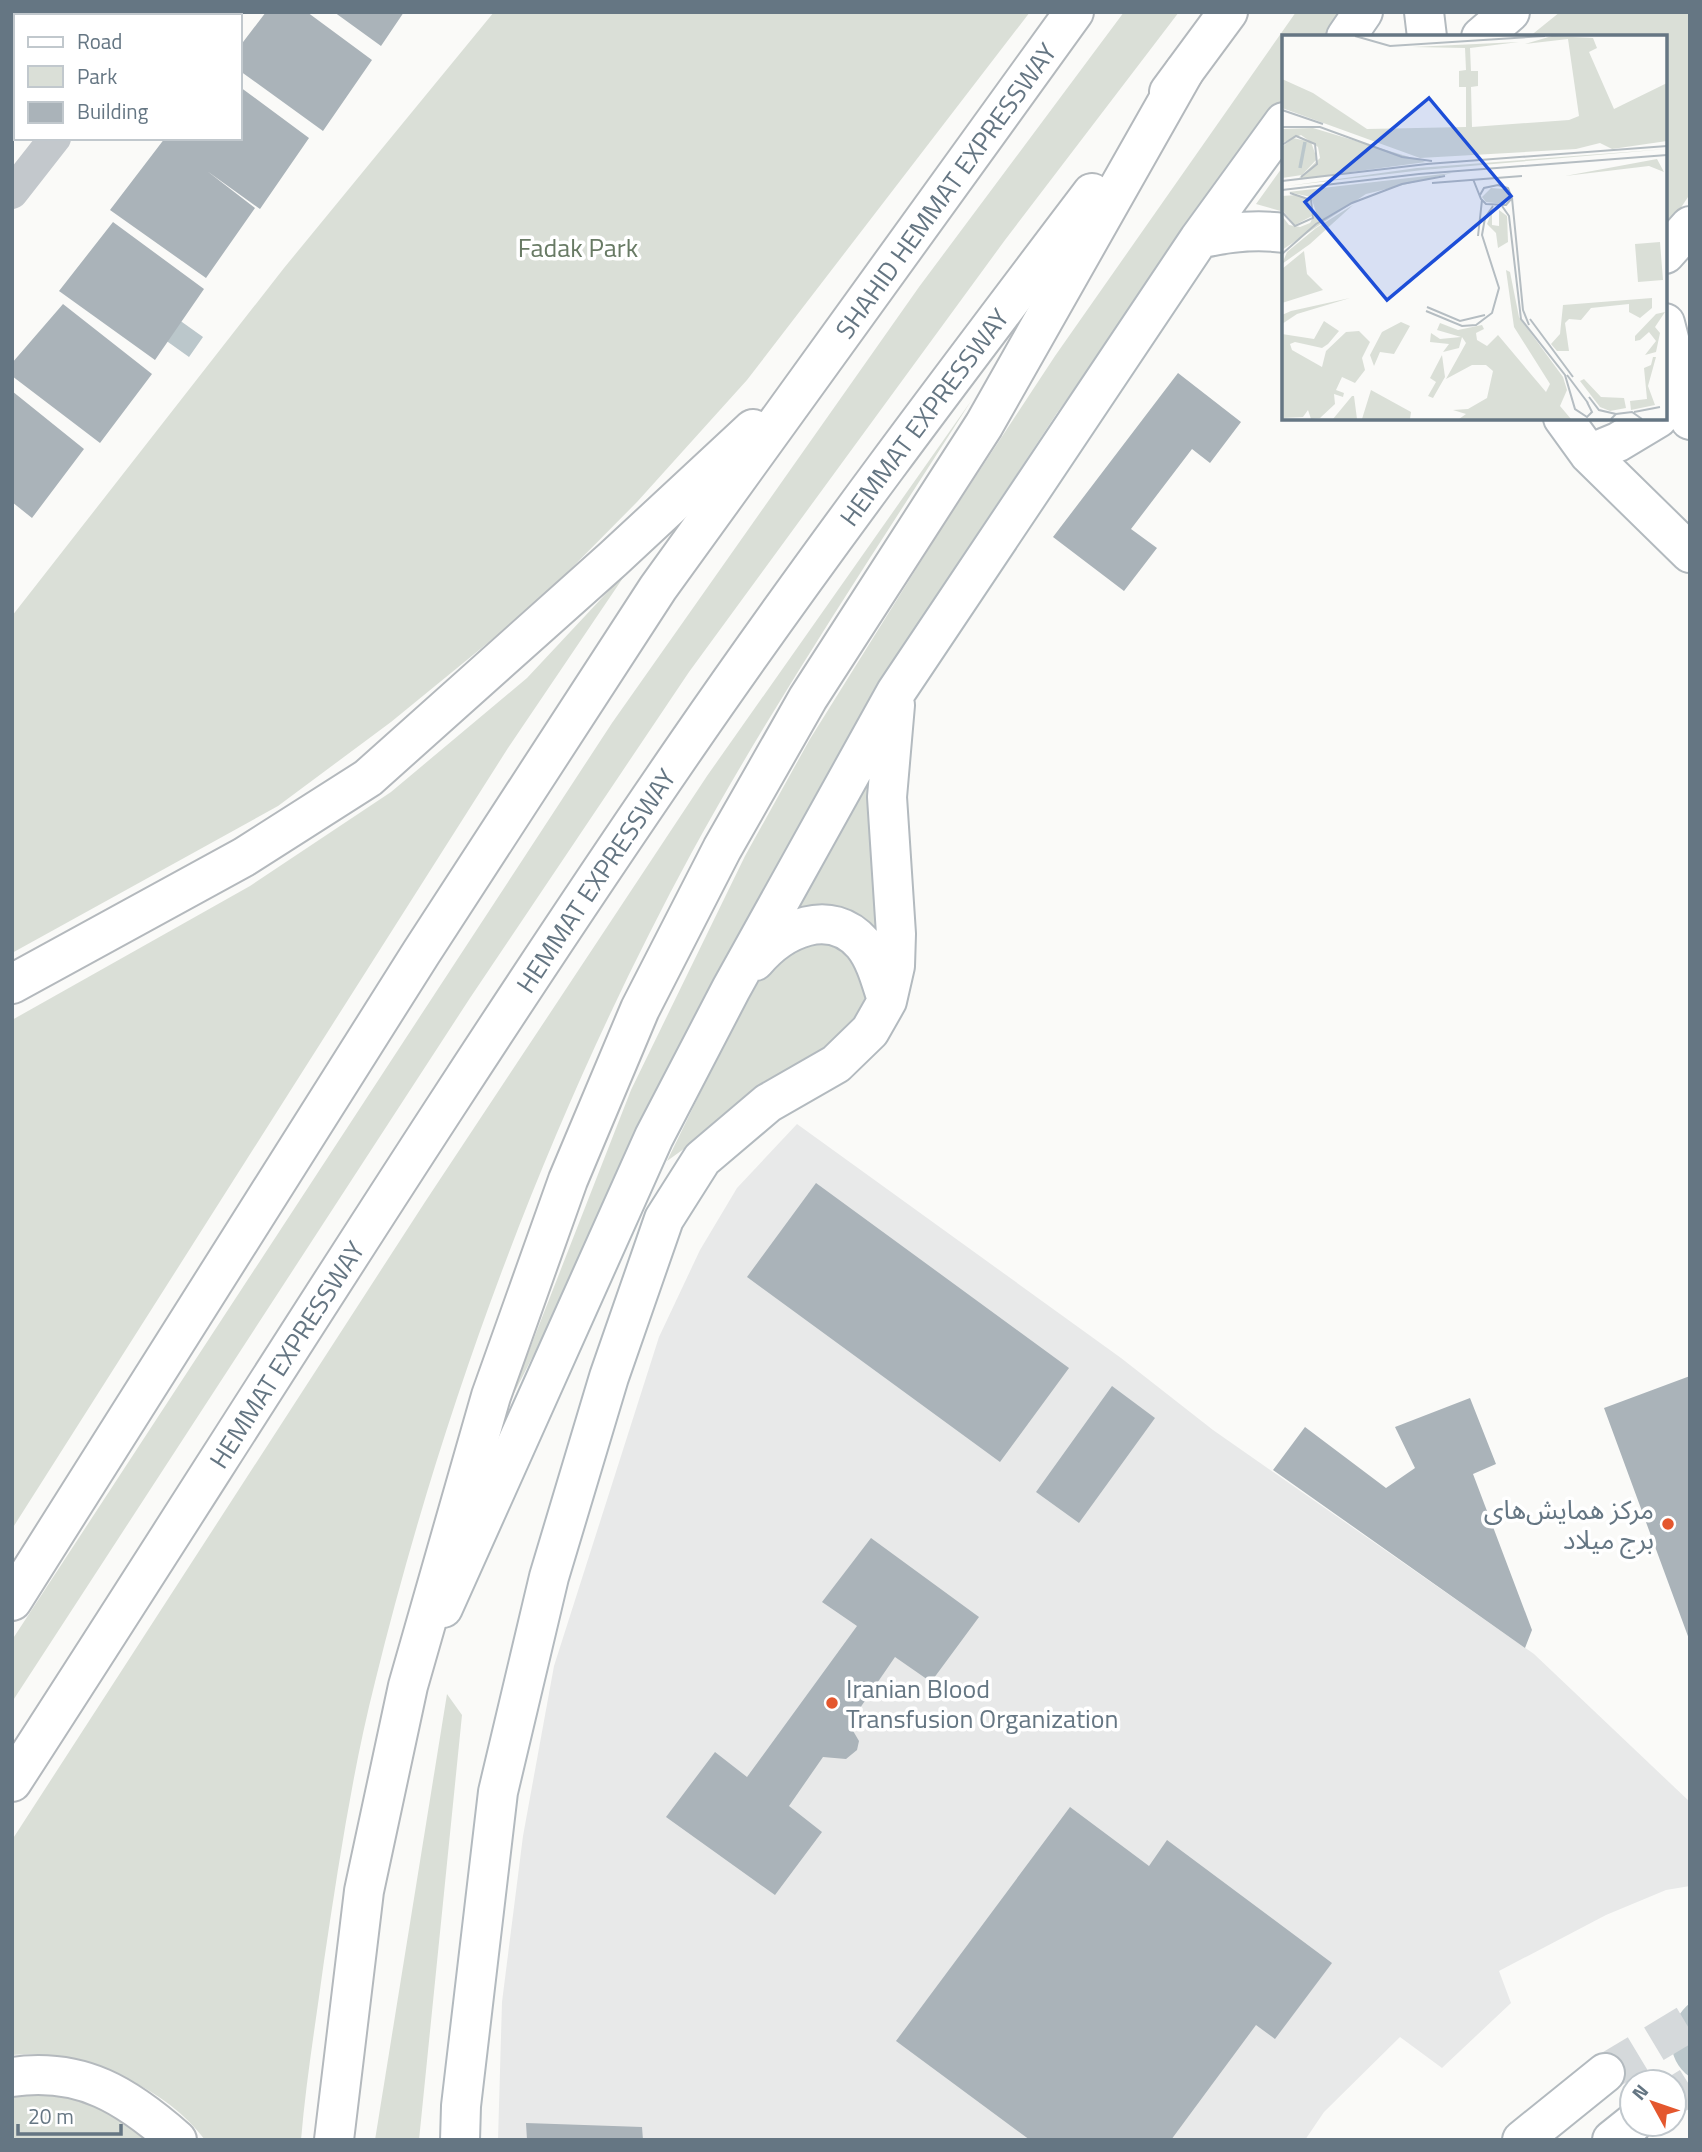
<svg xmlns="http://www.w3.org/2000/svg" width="1702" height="2152" font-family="'Titillium Web','Noto Sans Arabic',sans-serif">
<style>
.built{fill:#e8e9e9}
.green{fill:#dadfd7}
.water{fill:#bbc7cb}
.building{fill:#aab3b9}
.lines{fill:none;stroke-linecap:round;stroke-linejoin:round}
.secondary-tunnel{stroke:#d5d9db;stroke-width:38;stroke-dasharray:38 19;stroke-linecap:butt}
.secondary-casing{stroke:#b3babf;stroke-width:42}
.highway-casing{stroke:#b4b9bd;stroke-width:42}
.street{stroke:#c3c8cc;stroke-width:32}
.secondary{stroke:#fff;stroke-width:38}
.highway{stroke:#fff;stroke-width:38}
.poi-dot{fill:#e4572e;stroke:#fff;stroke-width:2.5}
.labels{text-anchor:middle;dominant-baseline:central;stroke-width:7;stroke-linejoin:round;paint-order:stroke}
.street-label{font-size:26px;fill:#657683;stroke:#fff}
.park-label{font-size:26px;fill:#687a64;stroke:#fff}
.poi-label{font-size:26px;fill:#657683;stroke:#fff;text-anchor:end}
.inset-river{fill:none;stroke:#bbc7cb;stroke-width:3.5}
.inset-road{fill:none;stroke:#b5bdc2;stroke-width:2}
.view{fill:#1d4ed8;fill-opacity:0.15;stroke:#1d4ed8;stroke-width:3.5}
.inset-edge{fill:none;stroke:#657683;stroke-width:3.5}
</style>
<rect width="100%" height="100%" fill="#fafaf8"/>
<path class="built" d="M797 1124 1121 1358 1213 1430 1534 1654 1690 1802V1886L1666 1890 1606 1915 1499 1971 1511 2003 1442 2068 1400 2037 1324 2112 1305 2140H498L502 2002 523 1836 554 1666 659 1337 700 1250 737 1188Z"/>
<path class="green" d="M494 12H1030L747 380 637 502 539 601 391 722 278 806 12 953V616L284 268Z
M1124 12H1179L1005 240 689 672 470 998 12 1702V1640L612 723 919 287Z
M1296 12H1347L1330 37H1284V101L1057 413 908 639 841 752 507 1407 631 1090 745 856 810 739 941 529 1055 356Z
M1560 12H1690V194L1678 212 1665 223V37H1529Z
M1284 165V212L1256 204Z
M971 401C876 550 777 697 692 852 552 1110 445 1397 375 1682 352 1773 338 1868 324 1961 316 2021 306 2080 301 2140H205C165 2086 79 2049 12 2055V1840L425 1202 707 776Z
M629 569 508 748 12 1529V1020L250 886 391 792 527 678Z
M882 739V942L788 912Z
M809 940 831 941 845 950 865 980 867 1001 850 1030 667 1161 741 1009 764 970Z
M447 1694 462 1715 419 2140H375Z
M12 2091 70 2094 105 2108 154 2140H12Z"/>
<path class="water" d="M161 307 203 337 189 357 147 327Z
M1690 2003V2077C1664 2058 1666 2023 1690 2003Z"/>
<path class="building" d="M266 12H307L372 60 323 131 240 71V46Z
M334 12H404L381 46Z
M12 33 16 36V77L12 81Z
M240 87 309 138 260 209 207 171 255 208 206 278 110 210 165 138H240Z
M113 222 204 289 155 360 59 291Z
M63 304 152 374 100 443 12 376V363Z
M1178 373 1241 422 1210 463 1192 449 1131 529 1157 548 1124 591 1053 537Z
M12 391 84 449 32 518 12 502Z
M816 1183 1069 1368 1000 1462 747 1277Z
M1690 1376V1639H1689L1604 1408Z
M1112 1386 1155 1418 1079 1523 1036 1492Z
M1470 1398 1496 1464 1473 1474 1532 1630 1525 1648 1273 1470 1305 1427 1386 1488 1415 1468 1395 1427Z
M871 1538 979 1617 931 1682 895 1657 849 1724 859 1741 857 1750 846 1759 823 1757 789 1806 822 1832 775 1895 666 1817 715 1752 747 1777 857 1626 822 1602Z
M1070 1807 1149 1866 1167 1840 1332 1963 1275 2039 1256 2025 1171 2140H1030L896 2041Z
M526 2123 642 2127 643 2140H527Z"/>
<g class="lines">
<path class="secondary-tunnel" d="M1605 2073 1690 2022
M1674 2096 1690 2086"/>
<g class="secondary-casing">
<path id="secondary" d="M1424 12 1427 37
M1346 37 1363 12
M1481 37 1510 12
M1199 239C1228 232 1254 229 1284 233
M1665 254 1690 226
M1665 323 1690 420
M1563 418 1589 454 1690 553
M1589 454 1618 442 1658 418
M755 961C782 929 830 906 863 944 876 960 881 982 887 1000
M443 1608 654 1137 731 989 896 692 1199 239 1284 122
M460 2140 461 2106 498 1792 549 1577 609 1377 664 1219 702 1159 768 1103 836 1064 870 1031 887 1001 895 966 896 934 887 797 895 705
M1522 2140 1605 2073
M1612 2140 1632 2124"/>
</g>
<g class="highway-casing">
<g id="highway">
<path d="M1169 92 1228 12"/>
<path d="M12 984 244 857 368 778 613 559 753 429"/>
<path id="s1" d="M12 1601 421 953 658 588 1074 12"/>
<path id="s2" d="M12 1782C236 1436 453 1085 686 746 816 557 954 375 1092 193"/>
<path d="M12 2077C82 2067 127 2096 177 2140"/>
<path d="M334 2140 364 1891 408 1686 491 1396 568 1180 640 1009 722 849 808 698 984 425 1184 72"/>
</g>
</g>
<path class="street" d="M150 16 153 12
M12 193 55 138"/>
<use href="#secondary" class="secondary"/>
<use href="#highway" class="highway"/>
</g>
<g class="poi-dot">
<circle cx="1668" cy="1524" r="7"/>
<circle cx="832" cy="1703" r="7"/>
</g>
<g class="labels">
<g class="street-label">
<text stroke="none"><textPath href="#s1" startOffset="1692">SHAHID HEMMAT EXPRESSWAY</textPath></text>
<text stroke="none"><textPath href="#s2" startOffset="1642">HEMMAT EXPRESSWAY</textPath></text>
<text stroke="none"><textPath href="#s2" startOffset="1074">HEMMAT EXPRESSWAY</textPath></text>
<text stroke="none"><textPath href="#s2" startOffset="508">HEMMAT EXPRESSWAY</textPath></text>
</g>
<g class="park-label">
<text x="578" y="247">Fadak Park</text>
</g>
<g class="poi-label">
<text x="1654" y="1509">مرکز همایش‌های<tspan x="1654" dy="30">برج میلاد</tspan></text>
<text x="846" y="1688" text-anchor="start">Iranian Blood<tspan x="846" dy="30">Transfusion Organization</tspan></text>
</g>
</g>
<g transform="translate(1282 35)">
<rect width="385" height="385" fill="#fafaf8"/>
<path d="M270 1 311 3 315 13 307 17 332 74 385 48V106L330 114 318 108 294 114 138 123 0 73V44L31 58 85 94 184 92V52H177V36L184 35 183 13 130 12 237 7 188 13 189 36H196V51L189 52 190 92 287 85 297 81 286 4 243 9ZM31 93 144 127 16 144 38 123 36 112 19 100 0 108V94ZM11 103 29 107 35 124 20 140 0 143V112ZM385 114 141 135 5 151 135 133ZM375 124 382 137 367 131 283 141ZM170 138 84 159 0 215V181L7 190 18 192 28 188 34 177 29 162 6 157ZM209 153 222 154 228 163 223 169 204 167 200 162ZM14 160 27 164 30 181 13 190 1 176 0 161ZM71 170 28 209 0 229 5 217 34 193ZM217 175 225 181 226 207 216 213 214 198 205 189 210 176V190L217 191ZM378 207 381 245 356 247 353 209ZM22 216 25 239 41 255 0 268V234ZM224 235 228 237 237 282 281 342 285 355 278 371 289 384H177L184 379 171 375 186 374 205 363 211 336 204 330H190L164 344 184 308 180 302 177 313 161 317 167 309 148 307 149 298 158 304 179 302 155 295 158 288 176 295 200 290 202 294 194 298 195 305 205 311 216 300 264 357 268 349 232 292ZM68 263 15 279 0 289V280L9 276ZM370 263V273L358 283 347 277V269L309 273 299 285 287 284 283 288 287 316H275L269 309 278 299 281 270ZM383 277 373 292 378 298 374 317 363 320 374 306 367 297 358 305 353 306V301L374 279ZM42 286 57 296 46 309 40 313 13 307 8 309 10 315 40 332 44 316 64 297 77 296 88 307 80 323 83 335 73 348 60 342 54 355 62 358 61 362 52 359 53 369 38 383 29 384 26 375 21 382 1 383 0 299 32 304ZM119 287 128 291 112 319 98 317 92 331 88 320 100 297ZM160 320 163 342 151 363 146 361 154 347 148 343ZM371 322H374L366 351 373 370 349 375 348 366 365 364 362 333 369 330ZM302 344 319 362 342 363 344 373 328 376 318 372 298 346ZM89 355 129 377 128 384H80ZM72 361 75 384H51L70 361Z" fill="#dadfd7"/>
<path class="inset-river" d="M18 133 23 107"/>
<path class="inset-road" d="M73 1 108 11 263 1M0 75 41 89M0 92H38L120 122 150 126M0 110 14 101 33 109 35 129 19 142M191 144 199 164 204 169 224 170 230 163 226 153 216 150 202 153 198 160M0 146 145 129 385 111M150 148 240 141M0 155 137 139 385 120M230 163 241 275 247 290M220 171 227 181 239 284 283 340 293 374 305 382 310 377 305 367M0 177 13 191 31 183 29 165 8 158M196 201 200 165M0 219 34 189 70 168 120 149 163 141M145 272 178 286 203 280M144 276 180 291 194 290 210 278 217 253 200 200 203 183 211 171M248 284 291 342M285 340 306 368M307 362 317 375 334 379M352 377 378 372M329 384 334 379 350 377 360 384"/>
<path class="view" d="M147 63 229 161 105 265 23 167Z"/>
<rect width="385" height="385" class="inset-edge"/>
</g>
<rect width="1702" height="2152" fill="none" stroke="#657683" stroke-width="28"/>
<rect x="14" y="14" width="228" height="126" fill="#ffffff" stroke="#c1c8cd" stroke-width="2"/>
<rect x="28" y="37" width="35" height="10" fill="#ffffff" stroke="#c1c8cd" stroke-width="2"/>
<text x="77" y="49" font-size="21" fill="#657683">Road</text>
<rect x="28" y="66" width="35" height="21" fill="#dadfd7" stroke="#c1c8cd" stroke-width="2"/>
<text x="77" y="84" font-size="21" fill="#657683">Park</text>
<rect x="28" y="102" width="35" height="21" fill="#aab3b9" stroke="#c1c8cd" stroke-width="2"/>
<text x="77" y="119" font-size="21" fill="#657683">Building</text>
<g transform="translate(1653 2103) rotate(310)"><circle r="33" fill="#ffffff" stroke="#c1c8cd" stroke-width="2"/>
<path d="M0-5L12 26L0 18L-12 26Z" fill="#e4572e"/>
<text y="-10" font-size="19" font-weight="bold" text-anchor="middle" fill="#657683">N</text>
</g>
<path d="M18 2124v10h103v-10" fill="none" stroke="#657683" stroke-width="3.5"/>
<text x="28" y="2124" font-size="21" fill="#657683" stroke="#ffffff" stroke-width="5" paint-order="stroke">20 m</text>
</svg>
